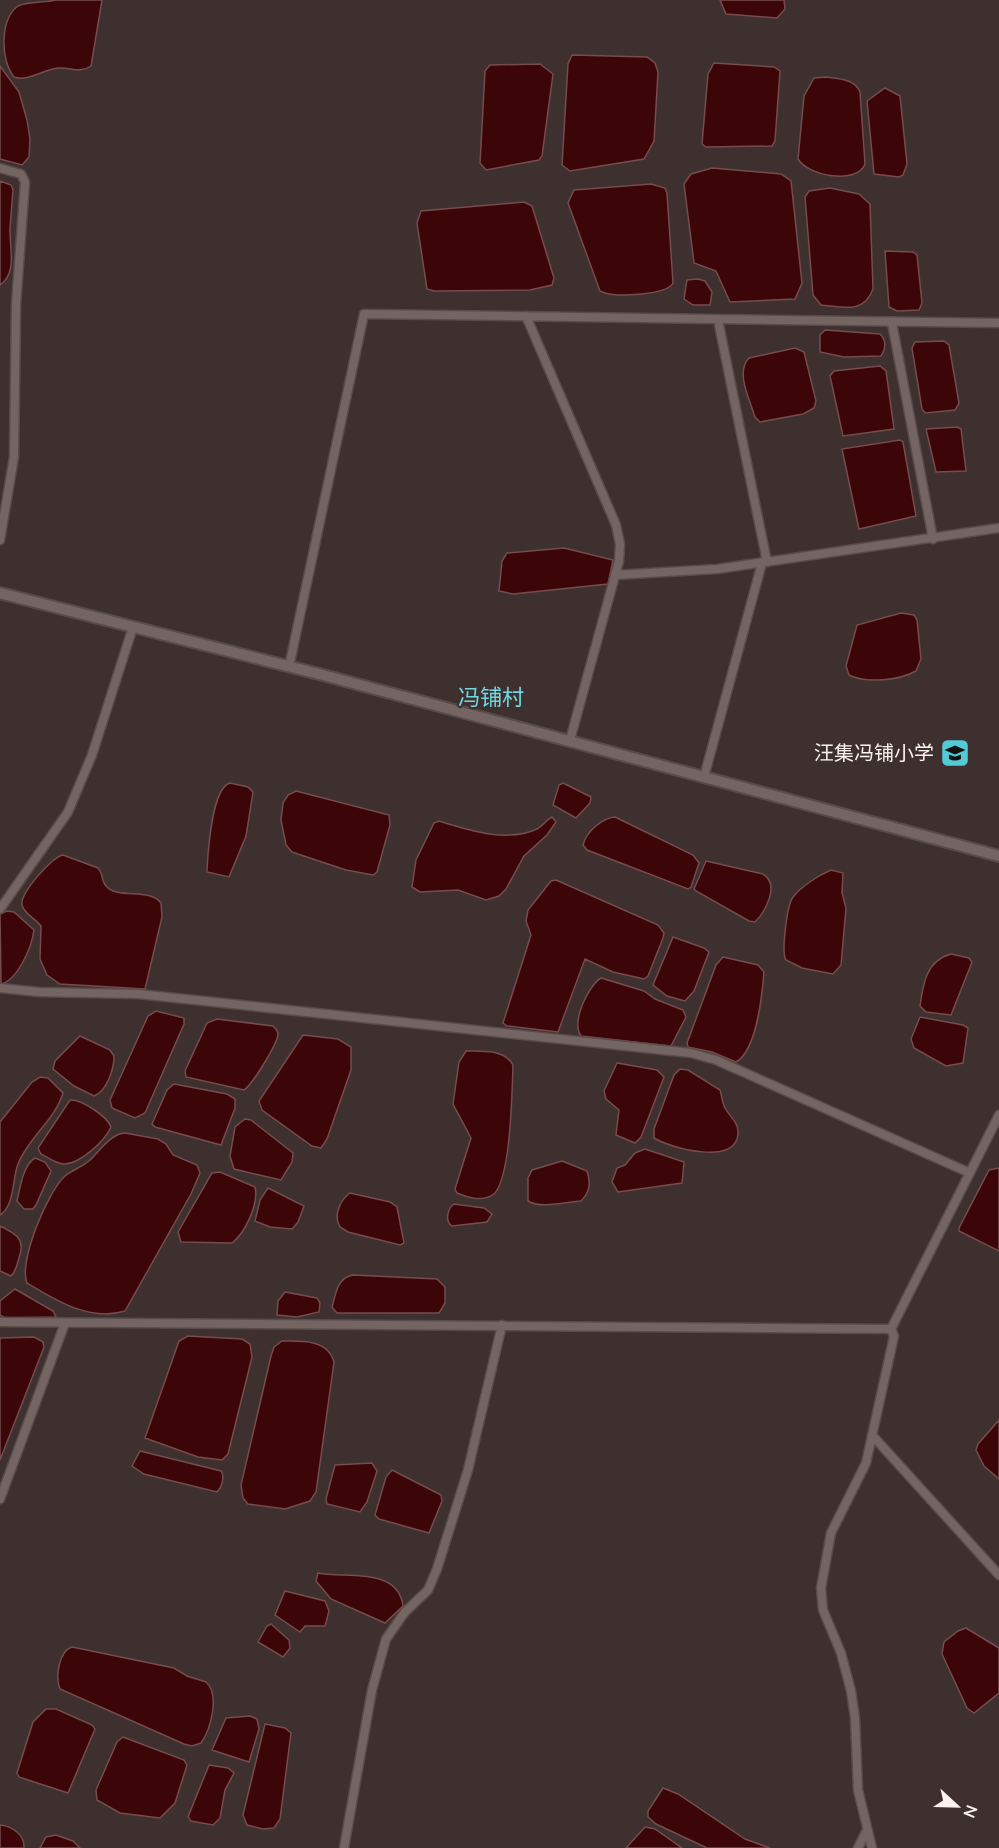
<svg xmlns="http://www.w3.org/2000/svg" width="999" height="1848" font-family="'Nunito Sans','Noto Sans SC',sans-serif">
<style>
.water{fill:#3c0508;stroke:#764c4e;stroke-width:1.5}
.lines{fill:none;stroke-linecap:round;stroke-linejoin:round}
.minor-casing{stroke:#584c4b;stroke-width:11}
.tertiary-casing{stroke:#584c4b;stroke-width:14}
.minor{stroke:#746563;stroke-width:8}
.tertiary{stroke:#746563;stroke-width:10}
.labels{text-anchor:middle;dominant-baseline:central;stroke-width:4.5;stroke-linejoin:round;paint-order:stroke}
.poi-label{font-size:20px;fill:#fcf2f1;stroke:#3d302e;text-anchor:end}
.quarter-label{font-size:22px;fill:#6dd8e3;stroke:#3d302e}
</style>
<rect width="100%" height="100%" fill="#3d302e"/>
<path class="water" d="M56 0H102L91 66C79 74 71 67 58 68 44 69 28 82 14 77 0 60 0 19 18 6 29 1 44 3 56 0Z
M720 0H784L785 9 777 18 726 14Z
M572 55 647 57 655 63 658 72 654 141 644 159 570 171 562 165 568 64Z
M714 63 774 67 780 71 775 141 772 146 706 147 702 144 708 74Z
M540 64 553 74 542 156 539 160 486 170 480 163 485 71 490 65Z
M0 66 19 92 27 120 30 139 29 157 22 165 0 159Z
M826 77C839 79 855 79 860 92L865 164C857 185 808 176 798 159L804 96 814 78Z
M885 88 900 96 907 164 903 175 899 177 874 174 867 101Z
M712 168 781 174 791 181 802 283 795 299 730 302 716 271 694 263 684 184 691 174Z
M0 181 11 185 13 190C12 202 11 215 10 228 9 246 18 273 0 285Z
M651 184 665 188 667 193 673 283C667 295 618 297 605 293L600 291 568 203 574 190Z
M830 188 859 194 870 204 873 289C864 314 843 307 821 305L813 295 805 197 809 191Z
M524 202 532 206 554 278 552 285 530 290 434 291 427 289 417 223 421 211Z
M885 251 913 252 917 255 922 303 919 310 897 311 889 307Z
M698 279 705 281 712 292 710 305H693L684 299 687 280Z
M825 330 880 334C887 341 886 348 881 356L844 357 820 352V335Z
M944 341 949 345 959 403 955 410 925 413 922 409 912 348 915 342Z
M795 348 804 352 816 401 814 408 803 414 760 422 755 417C750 400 735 372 749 358Z
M880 366 886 371 894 429 843 436 830 376 834 371Z
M957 427 961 429 966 471 936 472 926 429Z
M900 440 903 442 916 516 859 529 842 449Z
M564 548 613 560 608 584 513 594 499 591 502 561 507 553Z
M901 613 914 615 917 620 921 659 916 671C900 680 867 684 849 675L846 666 857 625Z
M230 783 248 787 253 792 246 836 229 877 207 872V870C208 852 212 788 230 783Z
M563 783 591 797 590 803 576 818 553 805 559 785Z
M296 791 389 815 390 825 377 872 373 875 346 870 292 852 286 845 281 820 283 803 288 795Z
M552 817 556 822 547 835 524 856 506 889 499 896 486 900 458 890 420 892 412 887 416 860 434 823 439 821C468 830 507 843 537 829 543 826 546 820 552 817Z
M615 817 693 855 699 863 691 887 688 889 587 850 583 845C586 832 602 818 615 817Z
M63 855 98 868C103 873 101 880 106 886 118 900 149 887 161 903L162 917 145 989 60 984 47 975 40 959 41 926C36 919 24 914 22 905 20 893 53 856 63 855Z
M706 861 763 874C780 884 766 911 755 922L749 921 696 891 694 889Z
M831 870 843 873 842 893 846 908 841 965 833 974 802 968 786 960C781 953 787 905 793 897 802 886 819 875 831 870Z
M556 880 658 925 664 933 663 938 648 976 644 979 613 972 585 959 558 1032 507 1026 503 1023 531 935 526 921 528 910 551 881Z
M7 911 14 912 34 930C32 946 18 980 1 984L0 914Z
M673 937 704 948 709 952 694 991 685 1001 667 996 653 985Z
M951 954 969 958 972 962 951 1015 926 1012 920 1006C923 984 926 961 951 954Z
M723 957 758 965 764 972C762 996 757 1050 736 1062L712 1052 688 1047 687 1043 716 965Z
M601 978 644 991 655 999 683 1010 686 1017 671 1046 581 1036C571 1022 588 986 601 978Z
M156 1011 184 1018V1024L145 1113 135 1118 112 1108 110 1100 148 1016Z
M920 1017 963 1025 968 1028 963 1063 946 1066 914 1048 911 1039Z
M217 1019 273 1026C276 1029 278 1030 278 1034 278 1043 252 1085 244 1090L186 1077 185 1071 207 1023Z
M303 1035 338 1039 351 1047V1070L327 1139 321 1148 312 1146 262 1110 259 1101Z
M80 1036 110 1050 114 1056C114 1069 107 1091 94 1096L74 1086 53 1069 55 1061Z
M466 1051C482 1051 504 1049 513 1065 512 1092 511 1177 494 1194 482 1202 469 1198 457 1193L455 1189 471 1138 453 1104 459 1062Z
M617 1063 657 1070 664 1077 641 1137 635 1143 616 1135 619 1110 606 1099 604 1091Z
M680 1069 688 1070 720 1090C722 1096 722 1103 725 1108 730 1117 738 1122 738 1132 739 1167 670 1148 654 1138V1129L674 1075Z
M40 1077 48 1078 63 1093C55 1120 28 1138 18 1164 12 1179 15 1206 0 1215V1122L32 1082Z
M174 1084 227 1094 235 1099V1108L221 1145 155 1127 152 1124 167 1090Z
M70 1100C81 1099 107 1116 111 1127 105 1141 79 1165 63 1164 55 1163 47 1157 41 1154L38 1148Z
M245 1119 251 1120 293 1153 292 1162 281 1180 234 1169 230 1156 235 1127Z
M125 1133 158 1139 166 1144 173 1155 197 1165 200 1173 191 1194 125 1311C90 1322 55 1300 27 1283 18 1262 48 1191 65 1176 72 1170 82 1167 89 1161 100 1151 110 1134 125 1133Z
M645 1149 684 1162 682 1183 618 1192 612 1182 617 1168 625 1165 635 1153Z
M35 1158 45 1162 51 1171 36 1205 33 1209H24L17 1201C20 1188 23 1165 35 1158Z
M562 1161 587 1171C591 1183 590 1192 581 1201 566 1202 541 1209 528 1201V1178L532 1170Z
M999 1168V1251L959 1231V1228L989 1170Z
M220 1172 255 1187C259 1204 245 1233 232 1243L181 1242 178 1232 212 1173Z
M268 1188 304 1206 298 1222 292 1229 270 1227 255 1221 260 1200Z
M350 1193 390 1202 397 1207 404 1243 400 1245 348 1232 340 1227C333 1216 340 1200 350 1193Z
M454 1204 484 1208 492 1214 487 1222 452 1226C445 1222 447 1209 454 1204Z
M0 1226C16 1234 26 1239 19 1258 17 1265 16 1271 11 1276L0 1271Z
M353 1275 437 1279 445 1287V1303L439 1313H337L332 1307C336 1293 337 1278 353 1275Z
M15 1289 53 1311 56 1317 5 1318 0 1315V1301Z
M285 1292 317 1298 320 1303 319 1312 297 1317 277 1315 278 1301Z
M188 1336 242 1339 250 1344 252 1357 228 1454 222 1460 198 1457 145 1438 179 1341Z
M34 1337 43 1342 44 1347 0 1460V1338Z
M282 1341C301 1341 328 1339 334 1362L316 1492 310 1501 285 1509 248 1504 243 1498 241 1485 271 1356 274 1347Z
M999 1420V1479L984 1466 976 1450 978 1444Z
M140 1451 221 1471C225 1476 222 1487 217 1492L144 1474 132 1466Z
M372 1463 377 1471 367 1502 360 1512 327 1504 326 1499 335 1465Z
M392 1470 441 1495 442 1501 429 1533 379 1519 375 1515 386 1477Z
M318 1573C344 1579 398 1566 403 1606L385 1623 331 1599 316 1581Z
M285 1591 325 1601 329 1611 325 1626H305L300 1632 275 1615Z
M271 1624 289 1640 290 1648 283 1657 258 1642 267 1626Z
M966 1628 999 1648V1693L974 1713 967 1708 942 1654 944 1642 958 1631Z
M72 1647 174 1668 187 1676 206 1682C220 1694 211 1729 201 1743L192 1746 184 1744 60 1689C55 1677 59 1651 72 1647Z
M46 1709H56L92 1725 95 1729 68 1793 19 1777 17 1773 33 1722Z
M250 1716 257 1719 259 1729 249 1762 212 1750 226 1718Z
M265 1724 285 1728 291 1733 280 1819 274 1828 263 1829 247 1825 243 1815Z
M123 1737 184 1760 187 1765 175 1803 160 1818 120 1813 97 1800 96 1790 117 1742Z
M209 1765 228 1768 234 1773 225 1790 220 1818 213 1825 191 1821 188 1817Z
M663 1788 678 1794 745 1839 770 1848H707L656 1824 648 1817V1811Z
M0 1825C12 1826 25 1835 24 1848H0Z
M645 1827 655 1829 682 1848H626Z
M56 1835 73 1841 80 1848H40L46 1837Z"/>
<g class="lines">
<g class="minor-casing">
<path id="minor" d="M0 168 21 174 25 182 16 305 14 457 0 540
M526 316 616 525 620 544 619 561 570 740
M718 320 767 562
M892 323 933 539
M615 575 717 569 999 528
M289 667 364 314 999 323
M704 777 762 563
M0 909 68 812 92 755 133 627
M0 988 39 992 138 994 691 1053 716 1060 970 1173
M0 1322 891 1329
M872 1435 999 1575
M0 1499 65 1323
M344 1848 372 1690 386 1639 405 1612 428 1590 437 1569 468 1470 502 1325
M858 1848 866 1832
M872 1848 858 1790 855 1718 851 1691 841 1653 823 1610 821 1588 831 1533 866 1463 894 1336 891 1329 999 1115"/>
</g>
<g class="tertiary-casing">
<path id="tertiary" d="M0 593 319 674 999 856"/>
</g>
<use href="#minor" class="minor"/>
<use href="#tertiary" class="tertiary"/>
</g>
<defs>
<g id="school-square" transform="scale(1.5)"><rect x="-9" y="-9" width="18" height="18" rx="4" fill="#52cbd7" stroke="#3d302e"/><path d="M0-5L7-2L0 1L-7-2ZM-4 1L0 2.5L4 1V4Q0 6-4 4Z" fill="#111"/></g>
</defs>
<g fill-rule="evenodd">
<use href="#school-square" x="955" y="753"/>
</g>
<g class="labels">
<g class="poi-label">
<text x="934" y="753">汪集冯铺小学</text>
</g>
<g class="quarter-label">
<text x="491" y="698">冯铺村</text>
</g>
</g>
<g transform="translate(957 1806) rotate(112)" stroke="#3d302e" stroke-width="4.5" paint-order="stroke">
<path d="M0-4.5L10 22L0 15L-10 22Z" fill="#fcf2f1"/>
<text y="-9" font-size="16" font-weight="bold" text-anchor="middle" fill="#fcf2f1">N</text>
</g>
</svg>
